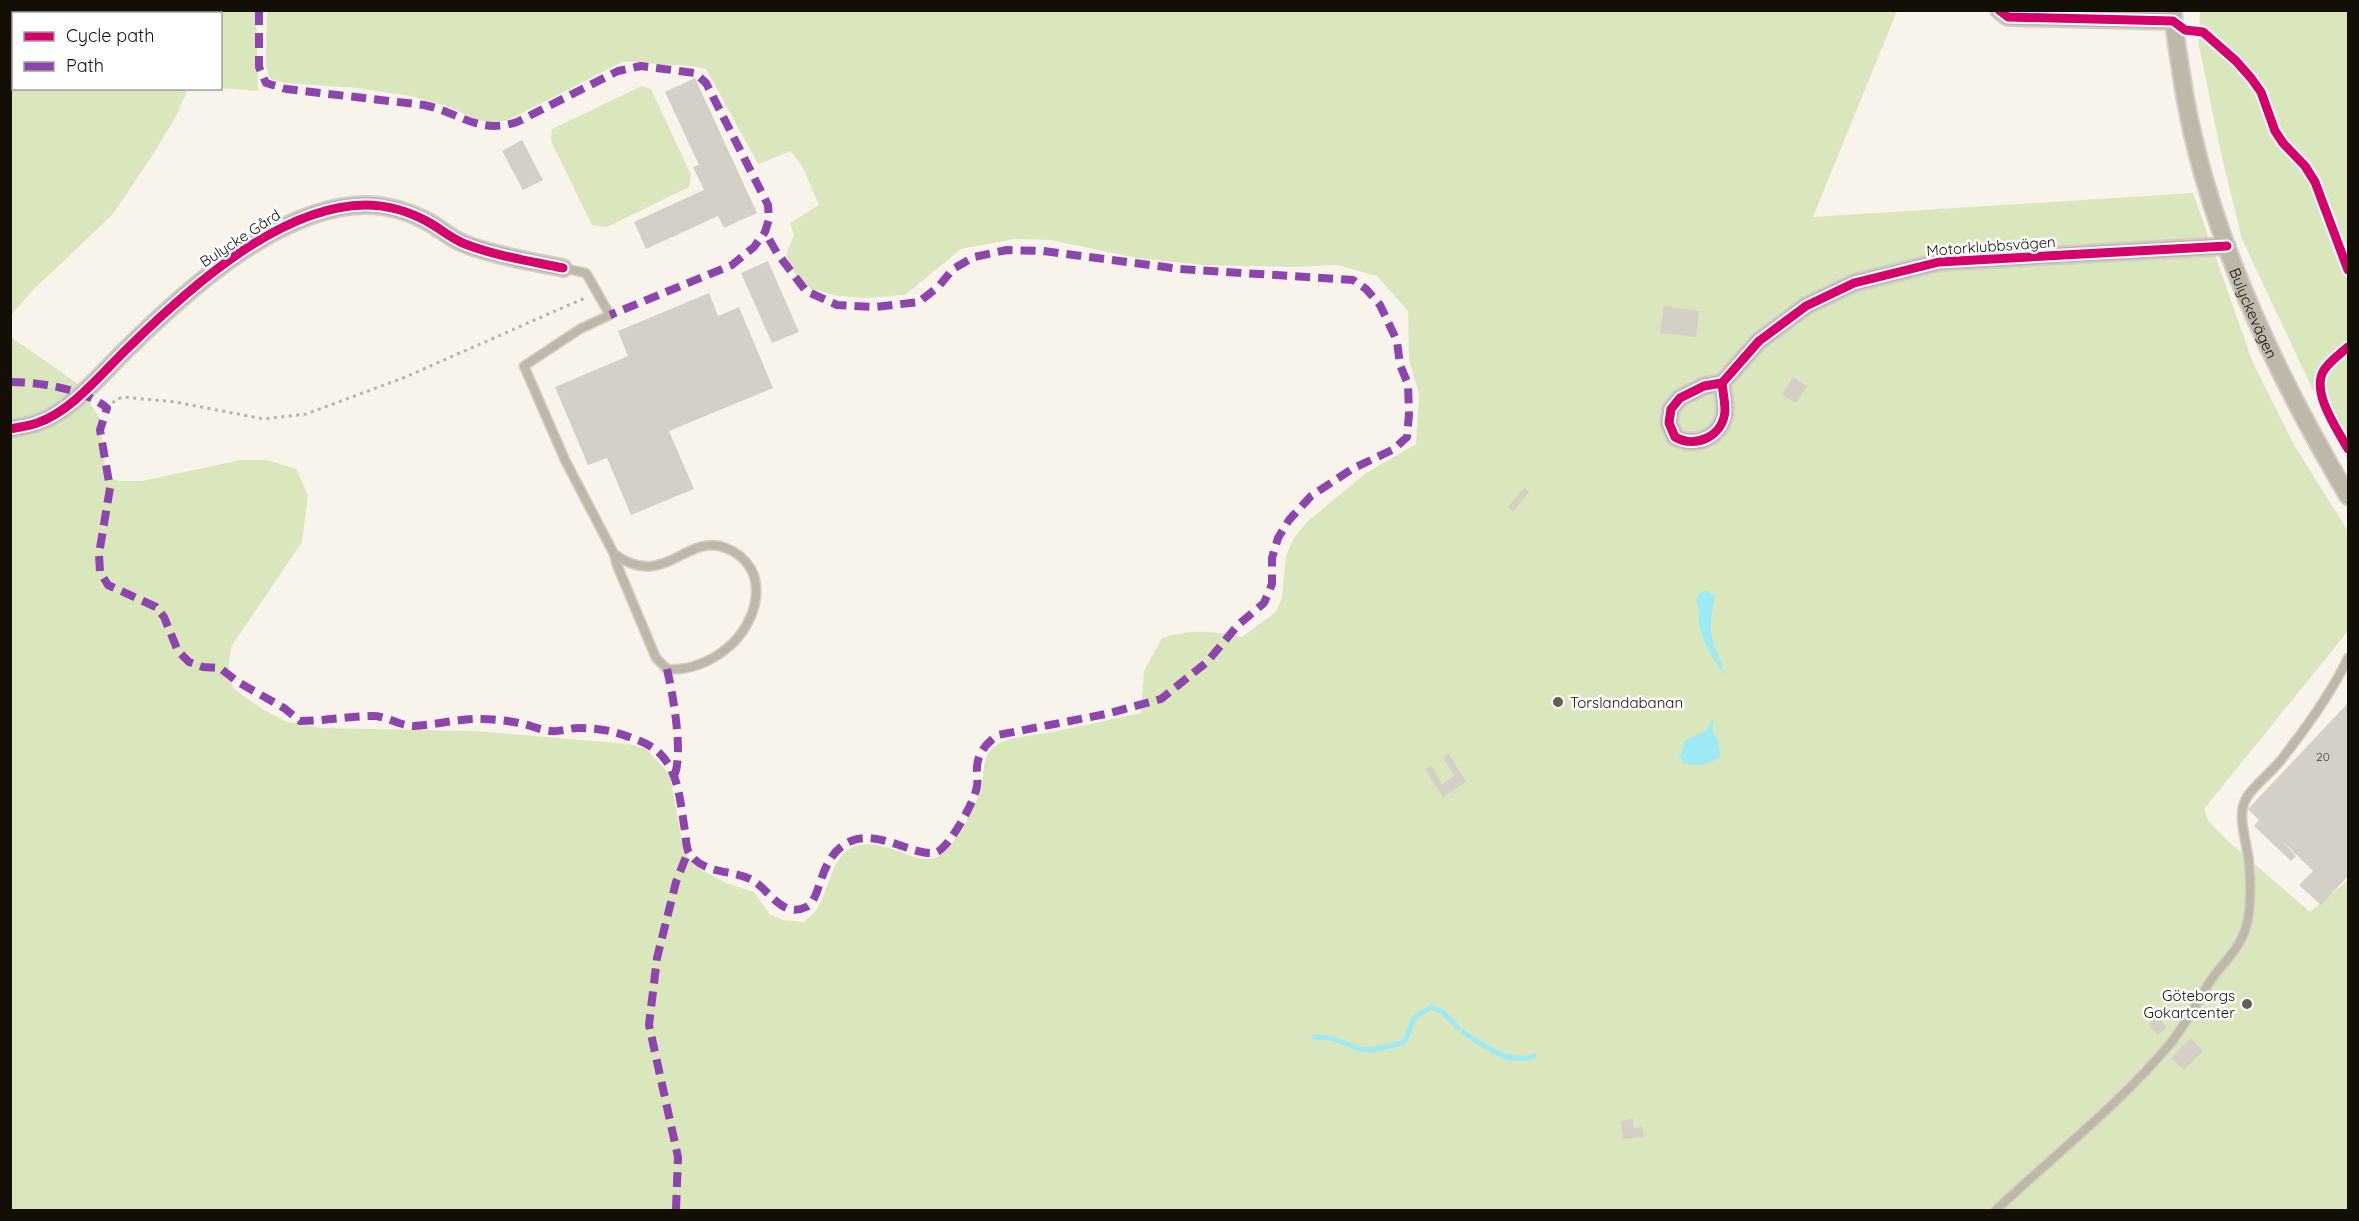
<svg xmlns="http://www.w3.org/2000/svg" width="2359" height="1221" font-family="Quicksand,sans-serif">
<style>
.green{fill:#dae6bc}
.water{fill:#9eeaf4}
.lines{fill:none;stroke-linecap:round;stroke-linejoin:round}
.stream{stroke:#9eeaf4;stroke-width:5}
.building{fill:#d4d0c7}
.lane-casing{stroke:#d3cfc8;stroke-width:11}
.street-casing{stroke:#d3cfc8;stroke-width:20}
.path{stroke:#b7b3a6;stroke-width:3;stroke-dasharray:3 4.5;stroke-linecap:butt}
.lane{stroke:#beb8a8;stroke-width:8}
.street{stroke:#beb8a8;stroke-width:16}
.quiet{stroke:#8e44ad;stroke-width:8;stroke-dasharray:15 8;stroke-linecap:butt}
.cycleway-casing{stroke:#fff;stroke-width:13}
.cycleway{stroke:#d6006c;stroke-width:9}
.poi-dot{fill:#635f56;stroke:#fff;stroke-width:2}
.labels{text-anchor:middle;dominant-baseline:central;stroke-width:5;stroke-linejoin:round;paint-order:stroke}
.number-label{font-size:12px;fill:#433f36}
.street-label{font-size:15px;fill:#130f06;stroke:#fff}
.poi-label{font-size:15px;fill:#130f06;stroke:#fff;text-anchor:start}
</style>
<rect width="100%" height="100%" fill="#f8f4ec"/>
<path class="green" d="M10 11H256L258 91 221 88 220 14H14V88L188 89 176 116 154 153 112 215 32 291 11 315Z
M267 11H1897L1813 217 2193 193 2253 363 2294 445 2348 531V631L2204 809 2209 822 2229 842 2310 912 2348 880V1210H11L10 336 78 384 100 419 106 476 119 481H142L241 460H267L296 469 308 495 302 542 231 647 228 671 233 688 262 709 287 722 322 728 476 731 629 744 646 749 670 775 684 853 698 868 726 883 754 892 769 914 783 920 804 922C808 918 814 914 817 909 829 891 831 856 853 847 886 834 918 871 941 855 956 844 978 803 982 785 984 772 982 757 994 747 1008 736 1034 736 1051 732 1081 727 1111 719 1141 713L1144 671 1162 638C1194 629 1210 631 1242 637L1276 612 1282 598 1286 556 1293 539 1308 521 1366 473 1416 444 1419 394 1409 360 1408 311 1377 276 1337 265 1292 267 1205 265 1137 258 1051 240 1015 239 961 249 905 295 865 298 839 296 811 289 796 276 786 255 794 235 790 223 819 205 803 168 791 151 758 164 706 69C692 65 681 65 666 65 651 64 638 60 622 62L510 119 493 123 478 120 444 105 410 96 357 88 285 83 270 79 266 66Z
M2200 11H2348V461L2340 448 2242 239 2221 153 2199 46Z
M642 86 651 89 691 175 689 187 607 227 592 225 551 141 552 129Z"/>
<path class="water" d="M1706 591 1715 595C1713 609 1709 624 1712 638 1715 651 1722 662 1725 675 1713 661 1703 642 1699 624 1698 616 1700 609 1696 601L1701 592Z
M1712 719 1714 722 1712 730 1718 740 1720 758 1702 765 1685 764 1679 757 1683 749 1684 741 1707 730Z"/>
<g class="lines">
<path class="stream" d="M1463 1032C1482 1045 1510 1066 1534 1056
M1314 1037 1331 1038 1360 1049 1372 1050 1402 1043 1406 1039 1414 1018 1431 1007 1443 1012 1458 1028"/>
</g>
<path class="building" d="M695 78 757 213 724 228 718 216 646 249 634 222 704 190 693 167 699 165 665 92Z
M522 140 543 180 523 190 502 151Z
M768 261 799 332 772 343 741 273Z
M709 293 718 316 739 307 773 388 669 431 694 489 631 515 607 458 588 465 555 387 628 356 618 331Z
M1664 306 1699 311 1696 337 1660 333Z
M1793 377 1807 386 1796 403 1782 395Z
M1524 488 1529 492 1513 512 1508 507Z
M2348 703V876L2321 905 2299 885 2313 871 2281 840 2296 856 2291 861 2254 826 2259 820 2248 809Z
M1449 754 1466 782 1443 797 1425 769 1431 765 1442 784 1454 776 1443 757Z
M2157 1017 2167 1027 2158 1035 2148 1025Z
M2191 1038 2203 1051 2184 1070 2171 1058Z
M1633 1119 1634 1128 1642 1127 1644 1137 1623 1139 1621 1121Z"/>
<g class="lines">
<g class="lane-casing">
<path id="lane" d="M563 268 586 273 610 315 580 329 524 366 565 460 614 554C665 591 686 532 726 548 773 567 759 623 726 649 710 662 688 671 667 669L656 658 617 565 614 554
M1996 1210C2053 1156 2118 1106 2170 1044 2186 1024 2197 1002 2211 980 2223 963 2241 947 2246 927 2251 911 2251 881 2249 864 2248 843 2235 816 2247 797 2256 783 2271 773 2281 760 2303 732 2333 690 2348 658"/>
</g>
<g class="street-casing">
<g id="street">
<path d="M1999 10 2008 17 2173 21"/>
<path id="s1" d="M2173 10C2174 29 2177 47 2180 65 2200 216 2271 366 2348 496"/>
<path d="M1722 383C1723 392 1725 402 1725 411 1723 436 1696 449 1675 437L1669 423 1671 409 1680 398 1704 386 1722 383 1759 341 1806 306 1854 283 1939 262 2227 246"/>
<path d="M10 429C19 427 29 426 37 423 73 411 104 370 131 345 189 288 280 206 365 205 387 205 411 212 430 223 442 230 452 239 465 244 496 256 530 261 563 268"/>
</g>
</g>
<path class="path" d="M107 408 117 399 124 397 175 402 264 419 306 414 403 378 587 297"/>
<use href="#lane" class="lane"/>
<use href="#street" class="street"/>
<path class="quiet" d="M259 10V67L266 83 286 89 424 105C459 112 478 135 517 122L618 71 641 66 695 73 706 83 768 205 769 219 765 232 754 247 732 265 610 315
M10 382C40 382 84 389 107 408L100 430 110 488 99 554 100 572 108 585 156 607 164 617 178 651 189 662 203 667 220 668 238 682 284 708 300 721C324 721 349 716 373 716 387 716 400 726 414 726 433 725 453 720 473 719 488 719 505 720 519 723 530 725 540 730 551 731 560 732 569 728 578 728 603 728 617 732 640 741 679 756 679 796 685 831 686 838 686 848 689 853 704 875 731 869 752 880 769 889 782 919 806 907 823 899 817 856 851 841 880 829 918 859 937 852 950 846 975 801 977 786 978 782 977 776 977 772 976 755 985 744 998 735L1106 714 1161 699 1207 662 1238 625 1264 603 1272 584V558L1278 538 1289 520 1311 496 1352 469 1394 449 1407 437 1409 414 1408 384 1400 365 1397 341 1380 305 1366 289 1353 280 1180 269 1043 251 1007 250 974 257 953 269 939 286 919 302 875 307 837 305 806 291 777 253 765 232
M667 669C673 695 683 750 675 774
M676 1210 678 1157 649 1025 657 958 676 882 688 852"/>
<g class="cycleway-casing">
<path id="cycleway" d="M1999 10 2008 17 2173 21 2185 30 2203 32 2236 61 2251 78 2261 92 2275 131 2283 143 2305 166 2315 182 2348 270
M2348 347C2340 354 2330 361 2324 370 2310 392 2338 430 2348 449
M1722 383C1723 392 1725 402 1725 411 1723 436 1696 449 1675 437L1669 423 1671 409 1680 398 1704 386 1722 383 1759 341 1806 306 1854 283 1939 262 2227 246
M10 429C19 427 29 426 37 423 73 411 104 370 131 345 189 288 280 206 365 205 387 205 411 212 430 223 442 230 452 239 465 244 496 256 530 261 563 268"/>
</g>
<use href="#cycleway" class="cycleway"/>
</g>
<g class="poi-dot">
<circle cx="1558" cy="702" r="6"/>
<circle cx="2247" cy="1004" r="6"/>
</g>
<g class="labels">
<g class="number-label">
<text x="2323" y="756">20</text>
</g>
<g class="street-label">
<text transform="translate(240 238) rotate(-33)">Bulycke Gård</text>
<text transform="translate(1991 246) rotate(-4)">Motorklubbsvägen</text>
<text stroke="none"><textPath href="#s1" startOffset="315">Bulyckevägen</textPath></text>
</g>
<g class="poi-label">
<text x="1570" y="702">Torslandabanan</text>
<text x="2235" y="995" text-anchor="end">Göteborgs<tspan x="2235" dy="17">Gokartcenter</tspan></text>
</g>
</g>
<rect width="2359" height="1221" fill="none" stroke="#130f06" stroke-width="24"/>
<rect x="12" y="12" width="210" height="78" fill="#ffffff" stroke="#a19f9b" stroke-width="1.5"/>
<rect x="24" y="32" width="30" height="9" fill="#d6006c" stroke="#a19f9b" stroke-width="1.5"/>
<text x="66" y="42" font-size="18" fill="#130f06">Cycle path</text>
<rect x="24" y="62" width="30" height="9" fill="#8e44ad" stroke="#a19f9b" stroke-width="1.5"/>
<text x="66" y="72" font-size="18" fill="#130f06">Path</text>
</svg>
